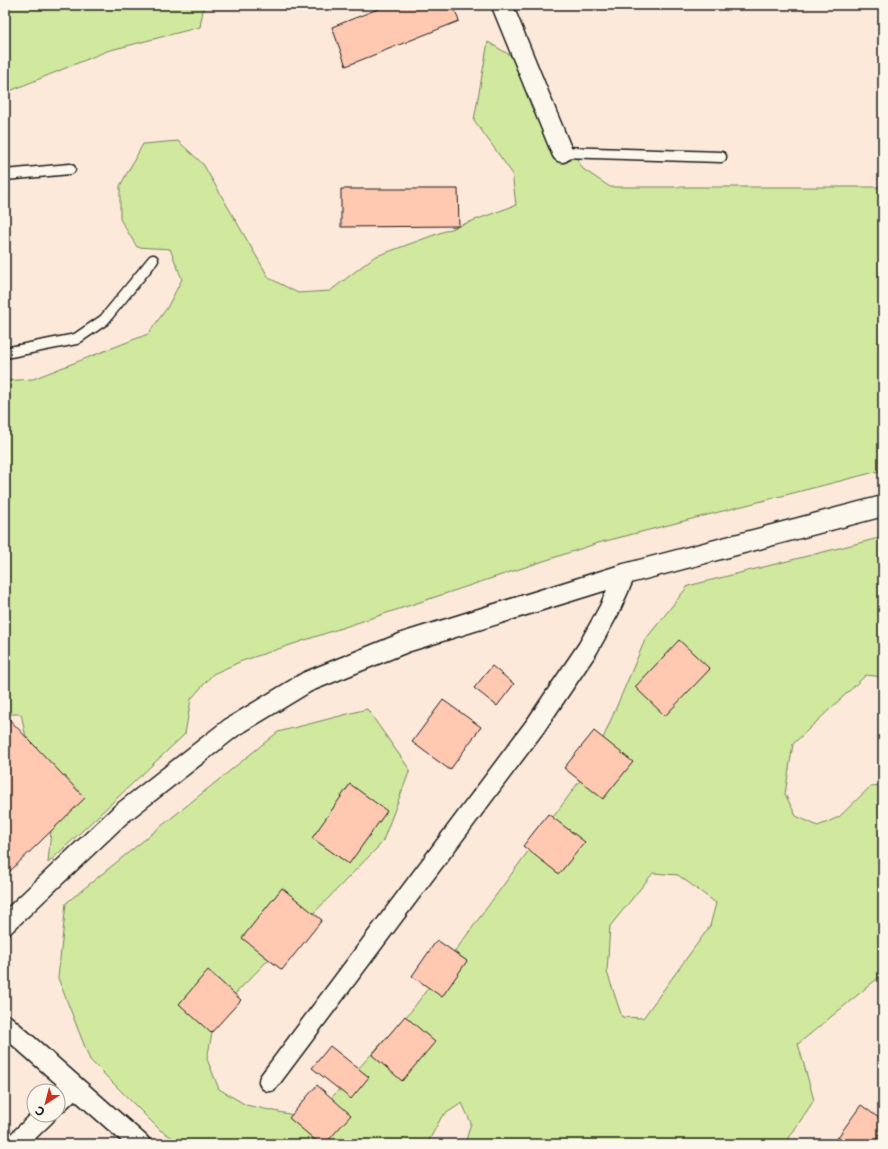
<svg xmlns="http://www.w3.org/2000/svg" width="888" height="1149" font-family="'Playpen Sans',sans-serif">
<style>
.green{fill:#d0e99f;stroke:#76825e;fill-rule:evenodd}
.building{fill:#ffc8b1;stroke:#1c1c1c}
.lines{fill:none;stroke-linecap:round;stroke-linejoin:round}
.service-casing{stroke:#1c1c1c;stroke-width:13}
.minor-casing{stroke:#1c1c1c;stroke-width:23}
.service{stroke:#fbf7ec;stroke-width:10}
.minor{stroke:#fbf7ec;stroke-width:20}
</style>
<rect width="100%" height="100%" fill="#fce9da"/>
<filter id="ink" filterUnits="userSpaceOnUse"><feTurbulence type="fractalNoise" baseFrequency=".025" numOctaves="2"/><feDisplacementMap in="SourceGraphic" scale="8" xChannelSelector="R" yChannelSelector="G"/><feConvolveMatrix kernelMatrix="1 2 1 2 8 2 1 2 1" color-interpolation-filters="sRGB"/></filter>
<g filter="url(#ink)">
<path class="green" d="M5 5H204L200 27 107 51 5 93Z
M488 42 518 60 583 169 610 187H883V470L598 543 242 661 213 674 191 699 185 734 48 863 51 830 74 808 66 776 35 779 21 714H5V381L33 379 148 334 167 308 182 279 170 249 137 247 120 219V186L143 144 178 141 203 164 269 278 298 293 330 291 374 257 516 205 512 173 474 120Z
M883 537V677L866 675 793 744 785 794 796 816 818 826 839 817 871 786 883 785V974L798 1044 814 1100 785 1144H465L471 1123 462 1103 442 1116 427 1144H182L160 1130 90 1060 58 978 66 903 278 732 367 709 410 770 382 843 233 996 214 1023 207 1059 219 1089 246 1105 312 1119 412 1010 592 764 645 640 688 586ZM653 873 678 875 716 903 710 926 643 1018 622 1017 607 972 610 926Z"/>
<path class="building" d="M388 5H453L459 21 346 66 332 27Z
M341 189H458L459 226 341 227Z
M679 640 710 669 665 716 635 687Z
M492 666 514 684 497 706 474 688Z
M443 700 481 727 450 770 412 742Z
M5 715 85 798 5 876Z
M594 731 633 762 603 799 564 768Z
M350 784 387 811 349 864 312 838Z
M548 814 585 842 559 874 523 846Z
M282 888 322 920 282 970 242 938Z
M437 940 467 961 442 997 412 976Z
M208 970 241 1000 211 1033 179 1004Z
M405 1016 435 1042 402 1081 372 1055Z
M330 1046 369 1077 351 1099 312 1068Z
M317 1085 351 1115 325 1144H320L289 1118Z
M861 1105 883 1121V1144H833Z"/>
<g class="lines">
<g class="service-casing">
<path id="service" d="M562 152 721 157
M5 175 70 169
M5 353 76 339 104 320 153 260"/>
</g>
<g class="minor-casing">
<path id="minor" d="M502 5 562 152
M5 924 121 814 231 728 307 682 406 642 625 574 883 506
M5 1025 140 1144
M269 1081 536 725 588 648 609 610 625 574
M58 1102 74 1087
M15 1144 45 1115"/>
</g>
<use href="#service" class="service"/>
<use href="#minor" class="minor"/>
</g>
</g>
<rect width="888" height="1149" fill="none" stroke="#fbf7ec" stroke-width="20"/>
<rect x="10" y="10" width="868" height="1129" fill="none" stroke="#1c1c1c" stroke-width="1.5" filter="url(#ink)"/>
<g transform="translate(46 1103) rotate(216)"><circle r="19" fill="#fbf7ec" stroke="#a29f99"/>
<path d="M0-3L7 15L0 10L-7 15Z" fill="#c8321e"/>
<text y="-6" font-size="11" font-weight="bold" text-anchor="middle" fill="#1c1c1c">С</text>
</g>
</svg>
